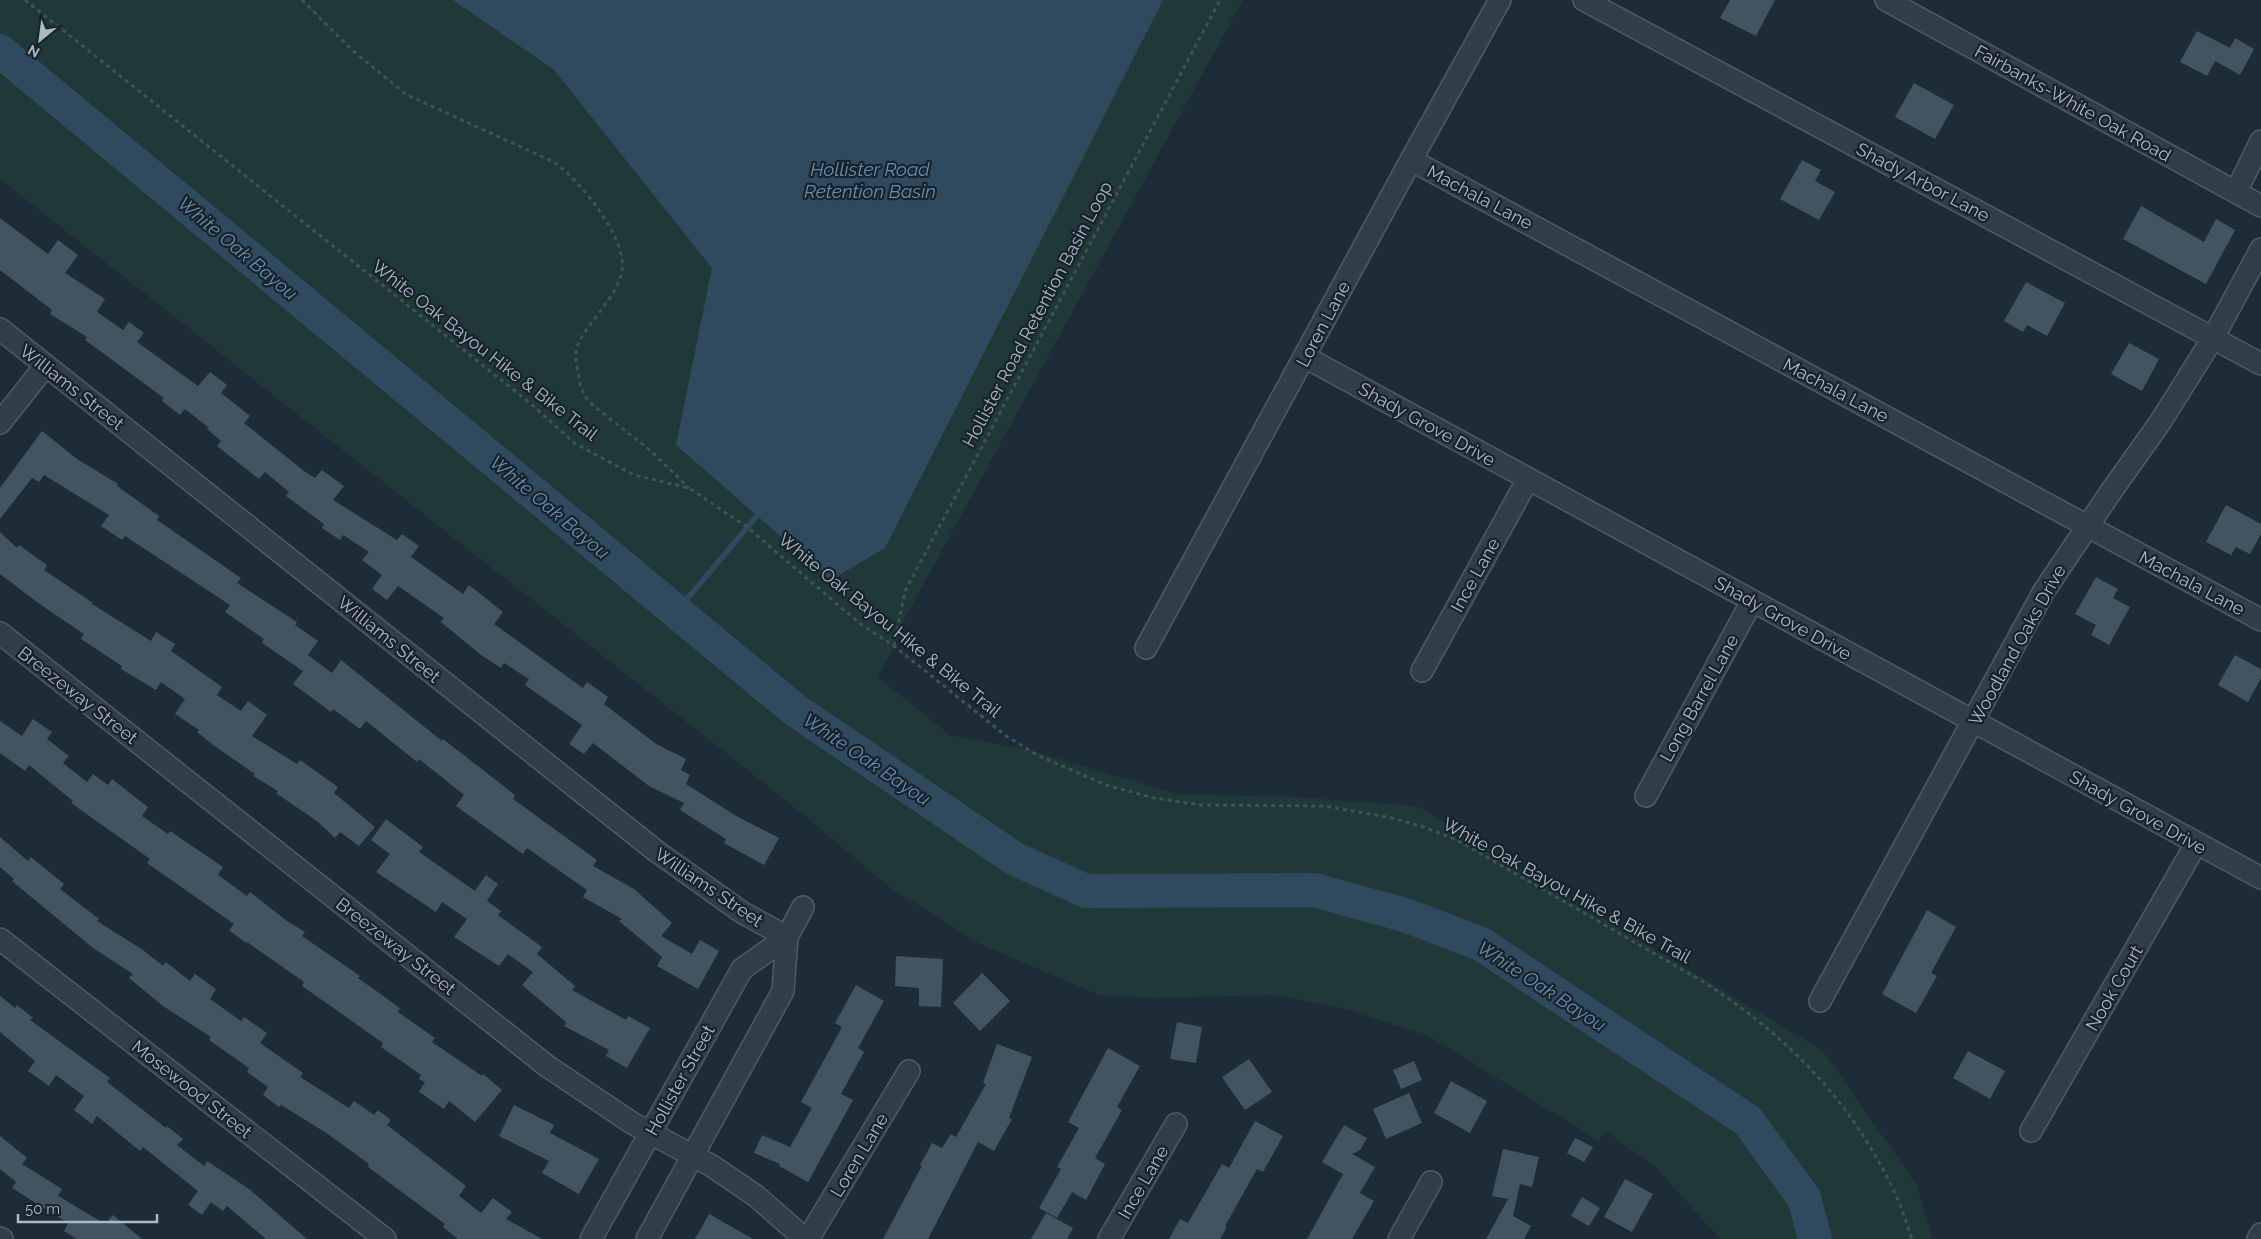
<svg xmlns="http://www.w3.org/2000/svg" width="2261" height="1239" font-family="Raleway,sans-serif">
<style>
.green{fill:#203837}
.water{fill:#2f4a5f}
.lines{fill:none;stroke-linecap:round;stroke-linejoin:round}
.stream{stroke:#2f4a5f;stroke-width:5.5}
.river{stroke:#2f4a5f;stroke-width:34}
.building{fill:#435461}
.minor-casing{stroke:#4f5b65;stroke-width:24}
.path{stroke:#3d5454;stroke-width:3;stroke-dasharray:4 4;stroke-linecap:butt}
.minor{stroke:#313d47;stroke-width:21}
.labels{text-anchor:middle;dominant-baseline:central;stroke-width:4.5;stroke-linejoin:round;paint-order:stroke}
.street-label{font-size:18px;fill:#abb8c5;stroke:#17222b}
.water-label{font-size:19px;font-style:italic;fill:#698eaa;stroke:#17222b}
</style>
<rect width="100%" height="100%" fill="#1e2c37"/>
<path class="green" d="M0 0H1243L899 629 894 646 878 677 950 735 1033 751 1176 794 1295 797 1417 806 1823 1051 1917 1185 1932 1239H1720L1655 1166 1605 1131 1599 1141 1427 1035 1341 1008 1274 995 1156 998 1099 995 980 944 889 887 804 815 0 179Z"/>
<path class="water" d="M453 0H1163L885 548 831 580 676 445 712 268 554 70Z"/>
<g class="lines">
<path class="stream" d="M676 612 761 511"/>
<path class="river" d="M0 51 795 710 1015 859 1086 891 1314 890 1405 915 1481 944 1748 1121 1804 1198 1815 1239"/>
</g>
<path class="building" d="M1730 0H1775L1756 36 1720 18Z
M2197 31 2230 48 2235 38 2254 49 2240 75 2215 61 2207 76 2180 62Z
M1914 83 1954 105 1935 139 1895 117Z
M1802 160 1821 170 1815 181 1835 192 1819 220 1780 199Z
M2141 206 2204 242 2216 219 2235 230 2206 284 2123 239Z
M0 218 48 254 58 240 78 255 65 273 105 299 97 312 123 330 129 322 144 333 137 342 198 386 210 372 227 385 221 393 250 416 244 423 304 471 315 478 322 470 344 486 333 500 397 540 402 534 419 546 411 557 463 594 469 585 503 612 494 624 583 688 587 682 608 697 604 704 656 744 686 759 681 770 690 775 686 784 738 817 779 838 764 865 724 843 726 839 680 810 684 803 649 786 593 743 584 754 569 744 582 725 525 685 529 679 504 663 501 668 481 655 441 622 444 618 398 586 387 600 372 589 382 575 362 560 369 552 343 535 340 540 322 528 324 524 286 496 289 492 265 472 259 479 217 446 221 441 207 429 209 428 185 409 180 415 162 401 164 398 85 340 87 337 50 314 52 310 0 270Z
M2026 282 2065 303 2047 336 2027 325 2023 332 2004 321Z
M2129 343 2159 359 2142 391 2111 374Z
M42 431 77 459 118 484 117 486 159 516 157 520 241 578 237 583 297 622 295 625 318 641 308 655 332 673 341 660 442 741 443 739 515 795 513 799 597 860 593 866 634 889 672 923 661 936 692 954 700 940 719 951 698 989 657 966 662 957 619 921 622 919 583 897 587 890 527 848 523 854 456 806 464 795 419 759 417 762 366 721 360 729 333 709 331 712 293 684 303 671 262 643 264 639 225 612 230 605 125 536 122 540 101 526 109 515 44 475 39 482 32 478 0 519V488Z
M2226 505 2261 524V534L2250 554 2236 547 2231 555 2206 542Z
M0 532 17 548 19 545 47 565 44 570 93 603 92 604 151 641 156 632 175 644 171 651 222 687 217 695 241 711 248 701 267 715 252 736 297 764 300 760 338 787 334 793 375 827 359 846 340 832 335 838 318 822 276 793 278 791 253 776 255 774 216 747 197 732 199 730 175 714 185 699 161 682 156 690 121 669 122 666 81 639 84 634 41 605 0 574Z
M2096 577 2118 589 2113 598 2130 607 2109 645 2091 635 2096 625 2075 614Z
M2235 655 2261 669V678L2248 702 2218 685Z
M33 719 52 732 47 739 69 756 63 763 87 782 93 774 108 785 112 779 148 807 142 816 168 834 170 831 223 867 218 875 247 896 250 892 287 921 305 932 302 936 360 976 358 978 400 1008 398 1012 435 1038 432 1042 482 1076 483 1074 502 1090 475 1122 449 1101 444 1109 419 1092 425 1082 419 1079 421 1075 381 1047 383 1043 302 986 304 982 247 942 246 943 229 930 234 924 147 863 150 859 71 803 73 801 29 765 25 771 0 753V721L22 736Z
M386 819 423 847 419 852 475 891 486 875 498 884 487 901 501 911 498 915 542 947 537 954 575 986 572 990 626 1020 628 1016 650 1028 627 1068 606 1056 609 1050 564 1026 566 1022 522 985 533 972 508 954 499 966 454 937 467 919 442 902 436 912 376 872 390 854 371 840Z
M0 837 28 861 31 857 64 884 60 889 99 919 97 921 143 950 163 966 166 962 190 981 195 974 216 989 210 999 241 1021 244 1017 267 1033 260 1043 303 1073 300 1077 349 1108 354 1101 374 1115 378 1110 391 1120 387 1125 466 1186 459 1196 481 1213 493 1198 512 1212 506 1219 542 1239H458L443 1227 445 1224 368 1167 369 1164 328 1134 281 1105 279 1107 263 1095 268 1087 247 1072 249 1068 209 1040 211 1037 163 1006 129 978 133 974 93 948 12 881 14 879 0 867Z
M1927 910 1956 927 1931 973 1937 976 1916 1013 1882 994Z
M896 956 943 959 941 1007 919 1006V988L895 986Z
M982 973 1010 1001 980 1031 953 1003Z
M856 985 884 1001 858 1048 864 1052 841 1094 853 1100 808 1182 779 1166 780 1164 754 1153 762 1135 790 1147 812 1108 801 1102 842 1027 835 1023Z
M0 996 15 1008 17 1005 33 1018 30 1020 110 1078 107 1082 166 1128 167 1126 183 1139 177 1145 204 1166 207 1161 249 1189 307 1239H266L227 1206 223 1211 211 1202 202 1215 188 1205 198 1191 143 1147 140 1151 97 1116 92 1124 74 1110 84 1096 56 1075 49 1086 28 1071 35 1061 0 1032Z
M1177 1022 1202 1027 1196 1063 1170 1059Z
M997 1044 1032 1057 1009 1118 1012 1119 994 1151 978 1142 928 1239H883L922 1166 920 1165 932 1143 942 1148 951 1134 956 1137 986 1084 983 1083Z
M1108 1048 1140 1066 1117 1107 1122 1110 1095 1158 1105 1164 1086 1200 1072 1192 1057 1218 1039 1208 1061 1169 1057 1167 1079 1128 1068 1122Z
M1968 1051 2005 1071 1990 1099 1953 1078Z
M1249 1059 1272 1092 1245 1110 1222 1077Z
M1414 1061 1422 1080 1401 1089 1393 1070Z
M1451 1081 1487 1101 1470 1133 1434 1113Z
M1409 1093 1422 1123 1386 1139 1373 1109Z
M514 1105 554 1125 550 1133 599 1159 579 1194 542 1173 549 1161 499 1136Z
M1255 1121 1283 1136 1263 1172 1257 1169 1225 1226 1227 1227 1220 1239H1169L1180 1219 1188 1223 1222 1164 1229 1168Z
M1344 1125 1367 1138 1360 1150 1352 1154 1375 1167 1360 1193 1374 1201 1352 1239H1307L1343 1174 1322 1162Z
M0 1136 27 1158 22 1164 62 1189 58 1196 105 1224 113 1215 142 1239H77L64 1231 68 1223 12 1188 16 1182 0 1169Z
M1575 1138 1593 1147 1584 1162 1567 1153Z
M1503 1149 1539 1157 1532 1187 1520 1184 1513 1216 1531 1226 1524 1239H1486L1508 1199 1492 1196Z
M1625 1179 1653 1194 1632 1232 1604 1217Z
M1582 1197 1600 1208 1589 1226 1571 1216Z
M1046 1213 1073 1228 1067 1239H1031Z
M709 1214 753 1239H695Z"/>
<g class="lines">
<g class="minor-casing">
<path id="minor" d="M1584 0 2261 364
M1886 0 2261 206
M1411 160 2261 620
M2236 192 2261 141
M0 329 656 851 743 913 787 937
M1305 357 2261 878
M0 423 46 365
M0 633 547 1066 632 1123 712 1166 756 1196 805 1239
M1146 648 1411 160 1500 0
M1422 671 1528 479
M1646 796 1752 601
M0 939 385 1239
M1820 1001 2044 591 2110 493 2161 421 2213 338 2261 249
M2031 1131 2196 844
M0 1238 2 1239
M591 1239 742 969 787 937
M647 1239 783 991 787 937 803 907
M808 1239 909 1071
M1109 1239 1176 1124
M1399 1239 1431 1182
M2258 1239 2261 1234"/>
</g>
<path class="path" d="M25 0 530 403 574 443 634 475 689 488 747 527 858 622 894 646 1005 735 1037 755 1106 785 1154 798 1201 805 1325 806 1387 817 1421 826 1457 840 1702 981C1785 1034 1850 1099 1893 1189 1901 1205 1906 1222 1912 1239
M302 0 353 51 407 95 554 162C578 179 628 238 622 271 617 300 578 330 576 353 575 359 577 366 578 372 580 385 582 393 590 403L651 451 689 488
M894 646 905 591 1220 0"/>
<use href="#minor" class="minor"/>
</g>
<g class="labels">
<g class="street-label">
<text transform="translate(2073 103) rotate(29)">Fairbanks-White Oak Road</text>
<text transform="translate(1923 182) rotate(28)">Shady Arbor Lane</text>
<text transform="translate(1480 197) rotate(28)">Machala Lane</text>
<text transform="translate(1037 314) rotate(-62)">Hollister Road Retention Basin Loop</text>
<text transform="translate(1323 324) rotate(-62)">Loren Lane</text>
<text transform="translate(485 350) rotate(38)">White Oak Bayou Hike &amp; Bike Trail</text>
<text transform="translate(72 387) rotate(38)">Williams Street</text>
<text transform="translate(1836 390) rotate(28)">Machala Lane</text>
<text transform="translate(1427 424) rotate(29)">Shady Grove Drive</text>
<text transform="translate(1475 575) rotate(-61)">Ince Lane</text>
<text transform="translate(2192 583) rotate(28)">Machala Lane</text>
<text transform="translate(1783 618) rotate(29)">Shady Grove Drive</text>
<text transform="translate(890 625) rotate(39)">White Oak Bayou Hike &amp; Bike Trail</text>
<text transform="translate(389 639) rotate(39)">Williams Street</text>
<text transform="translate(2017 645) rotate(-61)">Woodland Oaks Drive</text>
<text transform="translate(78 695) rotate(38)">Breezeway Street</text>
<text transform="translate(1699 698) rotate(-61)">Long Barrel Lane</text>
<text transform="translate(2138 812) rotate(29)">Shady Grove Drive</text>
<text transform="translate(709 887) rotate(34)">Williams Street</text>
<text transform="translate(1567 890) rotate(29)">White Oak Bayou Hike &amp; Bike Trail</text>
<text transform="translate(396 946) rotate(38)">Breezeway Street</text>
<text transform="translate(2114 988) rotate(-60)">Nook Court</text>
<text transform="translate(680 1080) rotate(-61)">Hollister Street</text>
<text transform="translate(192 1089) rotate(38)">Mosewood Street</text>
<text transform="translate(859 1155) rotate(-59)">Loren Lane</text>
<text transform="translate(1143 1182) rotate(-60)">Ince Lane</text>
</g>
<g class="water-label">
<text x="870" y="169">Hollister Road<tspan x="870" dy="22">Retention Basin</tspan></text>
<text transform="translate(238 248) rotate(40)">White Oak Bayou</text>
<text transform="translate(550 507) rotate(40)">White Oak Bayou</text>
<text transform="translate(867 759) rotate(34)">White Oak Bayou</text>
<text transform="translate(1542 986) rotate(33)">White Oak Bayou</text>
</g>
</g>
<g transform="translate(40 40) rotate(209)" stroke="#17222b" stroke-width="4" paint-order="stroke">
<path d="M0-4L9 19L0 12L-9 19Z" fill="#abb8c5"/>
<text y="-8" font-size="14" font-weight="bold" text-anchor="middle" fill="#abb8c5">N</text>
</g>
<path d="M18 1214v8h139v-8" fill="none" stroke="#abb8c5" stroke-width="2.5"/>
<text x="25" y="1214" font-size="15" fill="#abb8c5" stroke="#17222b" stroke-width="4" paint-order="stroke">50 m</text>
</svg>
